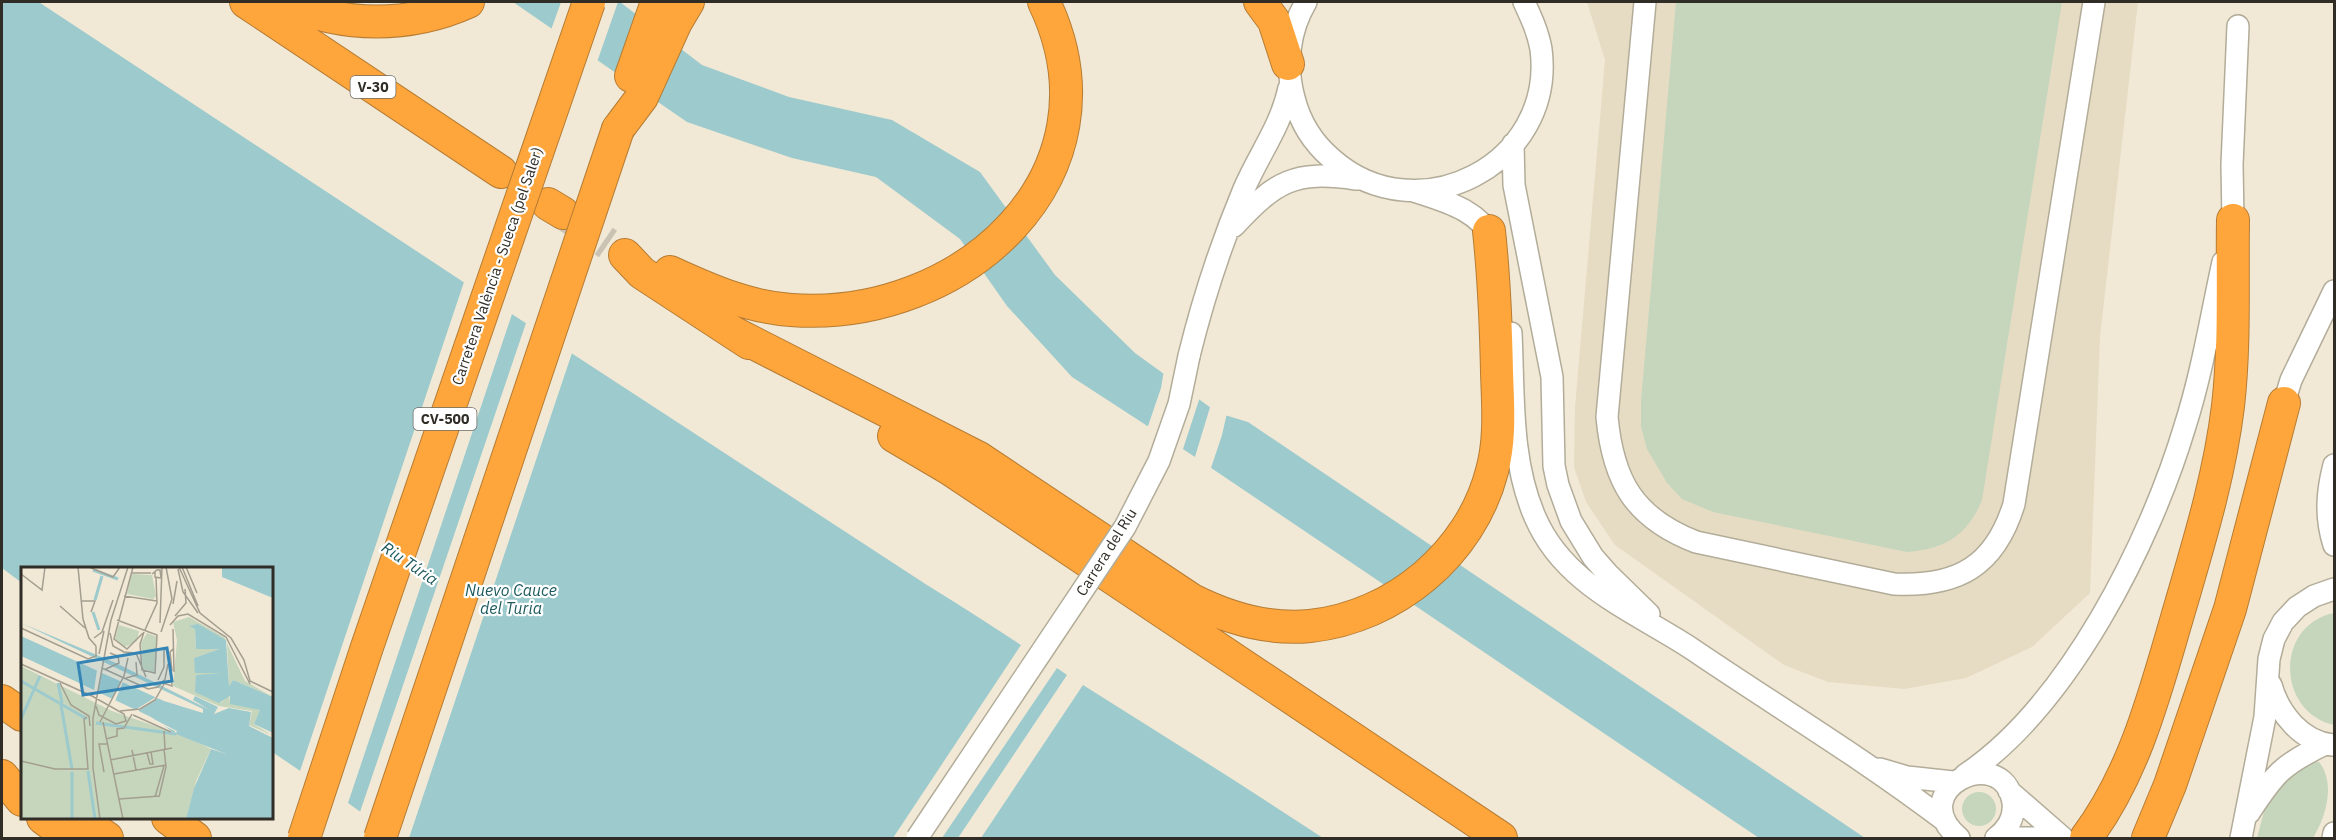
<svg xmlns="http://www.w3.org/2000/svg" width="2336" height="840" font-family="'IBM Plex Sans',sans-serif">
<style>
.built{fill:#e6dcc3}
.green{fill:#c5d6bd}
.water{fill:#9dcacd}
.pier{fill:#f1e9d6;fill-rule:evenodd}
.lines{fill:none;stroke-linecap:round;stroke-linejoin:round}
.highway-tunnel{stroke:#cac3b3;stroke-width:32;stroke-dasharray:32 16;stroke-linecap:butt}
.minor-casing{stroke:#b2ac99;stroke-width:24}
.highway-casing{stroke:#b67c34;stroke-width:34}
.minor{stroke:#fff;stroke-width:21}
.highway{stroke:#fea63b;stroke-width:32}
.minor-bridge-casing{stroke:#b2ac99;stroke-width:24;stroke-linecap:butt}
.highway-bridge-casing{stroke:#b67c34;stroke-width:34;stroke-linecap:butt}
.minor-bridge{stroke:#fff;stroke-width:21}
.highway-bridge{stroke:#fea63b;stroke-width:32}
.labels{text-anchor:middle;dominant-baseline:central;stroke-width:4.5;stroke-linejoin:round;paint-order:stroke}
.shield{fill:#fff;stroke:#6e6c67;stroke-width:1.5}
.shield-label{font-size:14px;font-weight:bold;fill:#302d26}
.street-label{font-size:15px;fill:#302d26;stroke:#fff}
.water-label{font-size:16px;font-style:italic;fill:#1c5a5e;stroke:#fff}
.inset-river{fill:none;stroke:#9dcacd;stroke-width:3}
.inset-road{fill:none;stroke:#a49e90;stroke-width:1.5}
.view{fill:#3485b6;fill-opacity:0.15;stroke:#3485b6;stroke-width:3}
.inset-edge{fill:none;stroke:#302d26;stroke-width:3}
</style>
<rect width="100%" height="100%" fill="#f1e9d6"/>
<path class="built" d="M1587 2H2138L2100 337 2090 593 2032 647 1966 678 1904 689 1828 682 1784 665 1615 545 1586 502 1574 467 1575 407 1605 60Z"/>
<path class="green" d="M1676 2H2062L1982 500C1967 536 1945 549 1907 552L1713 512 1682 499 1667 483 1647 449 1641 427V401Z
M2334 613V725C2276 712 2275 625 2334 613Z
M2311 762H2319C2336 783 2326 817 2313 838H2257L2266 804 2283 778Z
M1962 809a17 17 0 1 1 34 0a17 17 0 1 1-34 0Z"/>
<path class="water" d="M2 2H39L559 345 927 585 1096 690 1323 838H399L272 752V568H22V583L2 568Z
M513 2H620L702 65 789 97 892 120 980 172 1055 275 1135 353 1218 413 1248 422 1865 838H1759L1189 453 1072 377 1007 306 960 239 876 177 792 158 687 122Z"/>
<path class="pier" d="M39 2H45L561 342 929 582 1098 688 1326 838 1083 685 981 838H958L1067 675 1057 668 942 838H893L1021 645 572 353 409 838H394L272 755V752L300 771 464 282ZM512 314 526 323 360 812 348 803Z
M561 2H618L597 62 551 30Z
M1164 370 1200 397 1182 452 1147 429 1161 388Z
M1211 404 1227 413 1222 435 1210 471 1194 460Z"/>
<g class="lines">
<path class="highway-tunnel" d="M564 214 608 244"/>
<g class="minor-casing">
<path id="minor" d="M1306 2C1289 31 1285 65 1294 98 1300 122 1313 143 1332 159 1418 235 1556 164 1541 49 1538 32 1531 17 1524 2
M1645 2 1607 417C1613 481 1634 518 1696 542L1894 584C1958 587 1995 566 2014 504L2094 2
M1513 144 1514 185 1552 377 1554 466 1558 485 1571 521 1593 557 1607 573 1649 614
M1414 191C1447 202 1477 209 1495 241
M1234 226C1276 181 1294 170 1356 179
M2230 232 2233 220 2232 165 2238 26
M1511 333C1514 394 1510 460 1535 517 1564 585 1634 611 1692 649 1776 706 1864 759 1944 820
M1189 356C1203 299 1221 244 1244 189 1259 154 1281 126 1289 88
M2284 403 2291 380 2334 291
M2334 465C2327 492 2325 517 2334 545
M2271 685C2279 714 2302 742 2333 745
M1880 769 1907 777 1953 782
M1965 775C2068 706 2150 543 2185 426 2202 373 2211 317 2223 262
M2009 791 2063 838
M2249 813C2275 773 2282 765 2325 744
M1959 838C1902 790 2002 741 2013 802 2015 817 2008 829 1996 838
M1997 838H2037
M2241 838 2265 717 2269 659 2274 639 2283 622 2297 607 2314 596 2334 589
M2333 838 2334 833"/>
</g>
<g class="highway-casing">
<path id="highway" d="M246 2 501 172
M286 2C343 28 410 28 468 2
M1260 2 1274 21 1288 64
M631 76 657 2
M618 129 642 97 676 22 688 2
M548 204 563 213
M625 255 642 273 749 343
M670 272C709 290 748 307 791 310 961 323 1127 175 1044 2
M732 332 979 458 1192 600C1228 618 1270 630 1310 626 1395 617 1471 553 1492 471 1501 438 1498 405 1497 372 1496 325 1494 278 1489 231
M894 436 950 469 1501 838
M2 701 22 715
M2 776 22 800
M43 818 70 838
M77 818 107 838
M168 818 195 838
M2086 838C2137 770 2157 685 2181 604 2200 539 2220 473 2228 406 2235 345 2232 282 2233 220
M2148 838 2170 785 2230 609 2284 403"/>
</g>
<use href="#minor" class="minor"/>
<use href="#highway" class="highway"/>
<g class="minor-bridge-casing">
<path id="minor-bridge" d="M917 838 1125 527 1159 461 1179 404 1189 356"/>
</g>
<g class="highway-bridge-casing">
<path id="highway-bridge" d="M304 838 367 647 589 2
M380 838 618 129"/>
</g>
<use href="#minor-bridge" class="minor-bridge"/>
<use href="#highway-bridge" class="highway-bridge"/>
</g>
<g class="labels">
<g class="shield">
<rect x="350.5" y="76" width="45" height="22" rx="4.5"/>
<rect x="413.5" y="408" width="63" height="22" rx="4.5"/>
</g>
<g class="shield-label">
<text x="373" y="87">V-30</text>
<text x="445" y="419">CV-500</text>
</g>
<g class="street-label">
<text transform="translate(497 266) rotate(-71)">Carretera València - Sueca (pel Saler)</text>
<text transform="translate(1106 552) rotate(-58)">Carrera del Riu</text>
</g>
<g class="water-label">
<text transform="translate(410 563) rotate(34)">Riu Túria</text>
<text x="511" y="590">Nuevo Cauce<tspan x="511" dy="18">del Turia</tspan></text>
</g>
</g>
<g transform="translate(21 567)">
<rect width="252" height="252" fill="#f1e9d6"/>
<path d="M110 7 131 8 135 29 132 32 106 27ZM168 50 203 70 224 114 252 130 212 113 208 119 206 76 173 58 169 59 174 62 175 81 198 82 173 91 175 106 201 105 199 136 208 129 209 136 241 140 233 157 252 169 228 158 231 144 198 139 152 119 156 73 152 55ZM98 58 118 64 116 74 104 80 94 72ZM126 66 136 70 133 105 122 102 120 76ZM0 99 91 144 151 165 147 161 190 182 175 214 165 252H0Z" fill="#c5d6bd"/>
<path d="M201 0H252V31L201 10ZM0 56 95 96 189 143 172 133 174 129 197 140 193 147 208 141 230 145 228 159 252 171V252H165L173 221 188 187 190 182 205 187 155 167 130 150 0 89V69L143 134 182 146V142ZM177 57 205 73 208 119 212 113 252 130V166L233 157 239 143 209 137V129L198 136 174 125 175 108 201 106H174L173 91 198 82H175L174 62 168 59Z" fill="#9dcacd"/>
<path d="M0 66 136 129 173 141 137 131 117 144 156 164 155 166 152 167 154 164 0 92V89L73 123 76 103ZM81 106 100 114 91 133 77 125ZM102 115 120 123 135 130 114 143 94 134Z" fill="#f1e9d6" fill-rule="evenodd"/>
<path class="inset-river" d="M72 3 97 12M74 33 81 9M72 45 78 63M0 114 66 152M37 116 41 136M40 138 51 202M0 152 19 109M75 156 155 167M67 204 74 252M51 205V252"/>
<path class="inset-road" d="M57 0 62 52 68 71 75 79M68 0 92 10 99 0M112 0 93 72 106 82 122 66M158 0 179 46 210 71 223 93 229 114 252 125M161 0 177 39M165 0 176 26M157 2 162 25 177 46M110 6H130M0 7 21 23 24 0M131 7 136 3H139L140 11 134 10V4M103 29 136 34M60 34H74L70 45M152 37 156 14M39 39 64 61M154 49 165 36 164 22M96 53 136 68 134 106 121 103 119 77 123 65M139 56 141 0M149 58 157 49 167 47 205 70 229 117M0 61 67 92 75 89V79M152 62 153 105M124 63 136 36 135 11M140 65 151 32 145 0M89 66 92 79 103 85M73 71 81 65 92 33M102 85 115 86 125 110M78 87 83 64M0 97 71 129 103 147 105 154 95 157 78 148 75 139M81 101 127 122 137 120 143 113M85 102 98 96 97 89 89 86M151 104 149 85 153 81M105 111 116 108 115 95M137 113 143 100V83M39 116 50 138 68 149 69 159M142 116 151 119 150 110M99 144 119 142 134 133 143 117 147 97M112 148 150 165M79 155 103 109 107 91M82 155 102 252M143 164 144 182M85 172 96 169V162L103 161 111 147M111 183 115 203M126 186 129 197H132L130 185M89 193 151 181M0 194 34 202H67L63 152 66 150M83 205 78 177H86M93 207 145 198M134 230 143 199M138 230 145 200 143 182M98 232 139 229M79 252 72 201V151L90 53 107 0"/>
<path class="view" d="M146 81 151 114 62 128 57 96Z"/>
<rect width="252" height="252" class="inset-edge"/>
</g>
<rect width="2336" height="840" fill="none" stroke="#302d26" stroke-width="6"/>
</svg>
